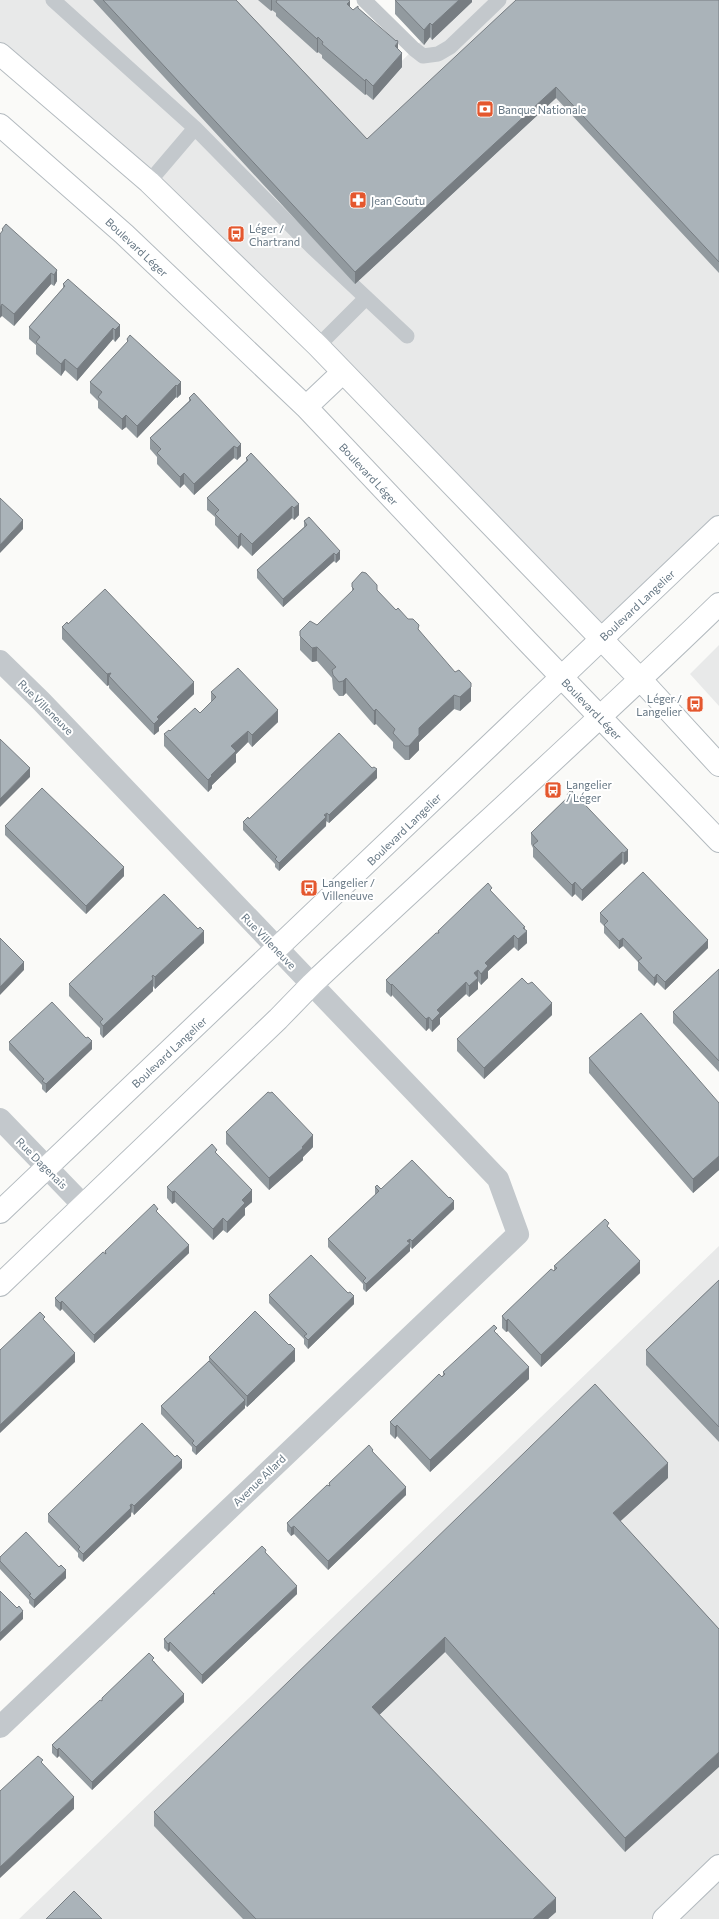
<svg xmlns="http://www.w3.org/2000/svg" width="719" height="1919" font-family="Commissioner,sans-serif">
<style>
.built{fill:#e8e9e9}
.lines{fill:none;stroke-linecap:round;stroke-linejoin:round}
.secondary-casing{stroke:#b3babf;stroke-width:24}
.lane{stroke:#c3c8cc;stroke-width:15}
.street{stroke:#c3c8cc;stroke-width:22}
.secondary{stroke:#fff;stroke-width:22}
.wall{fill:#929a9f}
.shaded-wall{fill:#777d82}
.building{fill:#aab3b9;stroke:#777d82}
.labels{text-anchor:middle;dominant-baseline:central;stroke-width:4;stroke-linejoin:round;paint-order:stroke}
.poi-label{font-size:11px;fill:#657683;stroke:#fff;text-anchor:start}
.street-label{font-size:11px;fill:#657683;stroke:#fff}
</style>
<rect width="100%" height="100%" fill="#fafaf8"/>
<path class="built" d="M0 0H271L369 95 461 0H719V526L600 640 149 182 0 55Z
M719 645V706L690 674Z
M719 1246V1919H19Z"/>
<g class="lines">
<g class="secondary-casing">
<path id="secondary" d="M0 54 149 182 318 346 641 680 719 765
M0 125 124 234 306 407 527 641 719 841
M306 407 343 372
M0 1212 719 527
M0 1285 278 1019 312 984C447 857 586 733 719 604
M664 1919 719 1866"/>
</g>
<path class="lane" d="M53 0 195 128
M364 0 414 49 423 56 438 54 450 47 499 0
M149 182 195 128 312 247 407 336
M318 346 365 299"/>
<path class="street" d="M0 661 41 701 498 1179 518 1234 0 1727
M0 1119 84 1206"/>
<use href="#secondary" class="secondary"/>
</g>
<path class="wall" d="M93 0H236L367 139 719 0V273L556 98 355 284Z
M258 0H348L350 7 353 10 358 8 398 49 402 67 373 100 366 94 365 95 322 58V55L318 52 317 53 276 16V13L272 10 271 11Z
M395 0H472V2L432 40 430 37 424 45 395 14Z
M2 229 57 270V281L54 286 51 284 14 326 2 316Z
M63 284 120 325V336L115 342 113 339 77 381 65 370 61 376 36 354V345L29 339V327L63 288Z
M127 339 181 382V394L177 398 176 397 137 438 126 427 122 430 98 408V401L90 393V382L127 343Z
M189 398 241 444V456L237 460 234 458 194 495 184 484 180 488 157 464V457L150 449V438L189 401Z
M246 458 299 504V515L294 520 292 518 252 556 241 545 238 549 215 525V517L207 510V498L246 461Z
M309 517 340 559 336 563 334 561 283 607 257 578V570L304 527V521Z
M352 583 377 591 396 610 419 630 471 697V701L460 711 454 709 419 742V750L409 760H405L393 748V742L376 724 374 725 346 693 343 696H339L333 689 332 678 317 661 312 662 300 650V631L317 625 352 592Z
M68 624 194 694 159 727V731L154 735 109 688V685L107 686 62 639V627Z
M211 692 278 722 252 747 248 742 236 754V762L212 785V788L208 792 164 746V734L200 713 211 702Z
M377 778 329 823 326 821V826L279 871 275 867V864L243 830V822L249 819Z
M567 795 628 850V861L624 865 622 863 582 901 575 894 572 897 533 857V848L531 844V833L567 798Z
M5 826 124 876 86 914 5 835Z
M492 892 525 929 527 943 518 951 514 947 488 971V978L481 985 478 981V989L469 997 466 994 440 1018V1024L432 1032 429 1028 426 1031 392 995 391 997 386 992V980L438 933V931Z
M600 913 708 948 665 990 657 982 654 986 638 970V962L623 946 619 949 604 933V926L600 922Z
M204 943 155 989 153 986V991L103 1038 100 1034V1028L69 996V984Z
M719 969V1072L673 1023V1012Z
M552 1015 484 1079 457 1051V1039Z
M9 1042 92 1049 46 1093 42 1089V1085L9 1050Z
M589 1058 719 1103V1170L693 1193 589 1073Z
M226 1132 313 1147 303 1157V1160L269 1190 226 1144Z
M217 1154 252 1202 245 1208V1215L227 1233 223 1230 213 1240 175 1202 172 1204 167 1198V1187Z
M375 1187 454 1209 412 1249 410 1247V1251L366 1292 363 1289V1284L328 1247V1239L375 1195Z
M158 1213 189 1253 94 1343 62 1309 60 1311 55 1306V1298L105 1253V1251Z
M609 1227 640 1273 541 1367 508 1331 506 1332 502 1328V1316L554 1271V1266Z
M719 1280V1442L646 1365V1350Z
M269 1295 354 1304 308 1349 304 1344V1339L269 1303Z
M497 1333 529 1379 430 1472 397 1436 395 1439 390 1434V1422L443 1375V1372Z
M209 1357 295 1361 247 1407 245 1405V1408L196 1455 192 1451V1447L161 1414V1406L209 1361Z
M373 1453 406 1495 328 1570 294 1534 291 1536 287 1531V1523L329 1486V1483Z
M182 1468 134 1515 132 1512 131 1513V1516L83 1562 78 1557V1553L48 1522V1514Z
M668 1478 620 1521 719 1629 625 1852 445 1652 379 1715 556 1912 548 1919H243L154 1826V1812Z
M266 1554 297 1594 202 1684 170 1650 168 1652 164 1648V1639L213 1594V1592Z
M0 1557 66 1578 34 1608 29 1603V1600L0 1569Z
M154 1661 184 1702 92 1790 59 1756 57 1758 52 1753V1745L102 1701V1698Z"/>
<path class="shaded-wall" d="M271 0H272V10L271 11Z
M459 0H472V2L432 40V25Z
M350 1V16L347 4Z
M430 23V37L424 45V30Z
M318 37V52L317 53V39Z
M398 42V57L395 46Z
M402 53V67L373 100V86Z
M366 79V94L365 95V81Z
M556 87V98L355 284V272Z
M57 270V281L54 286V275Z
M51 273V284L14 326V314Z
M2 304V316L0 318V307Z
M120 325V336L115 342V330Z
M113 328V339L77 381V369Z
M65 359V370L61 376V364Z
M181 382V394L177 398V386Z
M176 385V397L137 438V426Z
M126 415V427L122 430V419Z
M241 444V456L237 460V448Z
M234 446V458L194 495V484Z
M184 473V484L180 488V477Z
M299 504V515L294 520V508Z
M292 506V518L252 556V544Z
M23 520V529L0 553V545Z
M241 533V545L238 549V537Z
M340 551V559L336 563V555Z
M334 553V561L283 607V599Z
M317 647V661L312 662V648Z
M111 673 109 676V685L107 686V674Z
M346 678V693L343 696V681Z
M194 682V694L159 727V731L154 735V724L157 717Z
M471 683V701L460 711V697Z
M454 695V709L419 742V750L409 760V746L419 728Z
M376 709V724L374 725V711Z
M278 710V722L252 747V735Z
M248 731V742L236 754V762L212 785V788L208 792V780L211 775 231 746Z
M30 768V777L0 807V799Z
M377 769V778L329 823V815Z
M327 813 326 826 279 871V863Z
M628 850V861L624 865V853Z
M622 852V863L582 901V890Z
M124 867V876L86 914V906Z
M575 882V894L572 897V885Z
M525 927V933L527 931V943L518 951V939Z
M204 931V943L155 989V977Z
M514 935V947L488 971V978L481 985V974L485 963Z
M623 938V946L619 949V941Z
M708 940V948L665 990V982Z
M24 962V970L0 995V987Z
M478 970V989L469 997V986L474 973Z
M657 974V982L654 986V978Z
M153 975V991L103 1038V1026Z
M466 982V994L440 1018V1024L432 1032V1021L437 1010Z
M392 984V995L391 997V985Z
M552 1003V1015L484 1079V1068Z
M429 1017V1028L426 1031V1019Z
M92 1041V1049L46 1093V1084Z
M313 1135V1147L303 1157V1160L269 1190V1178Z
M719 1156V1170L693 1193V1179Z
M252 1190V1202L245 1208V1215L227 1233V1222L242 1200Z
M175 1191V1202L172 1204V1192Z
M454 1201V1209L412 1249V1241Z
M223 1218V1230L213 1240V1229Z
M410 1239V1251L366 1292V1284L407 1241Z
M189 1245V1253L94 1343V1335Z
M640 1261V1273L541 1367V1355Z
M354 1296V1304L308 1349V1340Z
M62 1301V1309L60 1311V1303Z
M508 1319V1331L506 1332V1321Z
M295 1349V1361L247 1407V1396Z
M75 1353V1362L0 1433V1425Z
M529 1367V1379L430 1472V1460Z
M245 1400V1408L196 1455V1447Z
M397 1425V1436L395 1439V1427Z
M182 1460V1468L134 1515V1506Z
M668 1463V1478L613 1528V1513Z
M406 1487V1495L328 1570V1561Z
M132 1504 131 1516 83 1562V1554Z
M294 1526V1534L291 1536V1528Z
M66 1570V1578L34 1608V1600Z
M297 1586V1594L202 1684V1675Z
M23 1611V1619L0 1641V1633Z
M445 1637V1652L372 1722V1707Z
M170 1642V1650L168 1652V1644Z
M184 1694V1702L92 1790V1782Z
M59 1748V1756L57 1758V1750Z
M719 1752V1767L625 1852V1838Z
M74 1797V1809L0 1878V1867Z
M556 1898V1912L548 1919H533Z"/>
<path class="building" d="M103 0H236L367 139 516 0H719V262L556 87 355 272Z
M277 0H348L350 1 347 4 353 10 358 6V8L396 41 397 40 398 42 395 46 402 53 373 86 366 79 365 81 322 44 323 42 318 37 317 39 276 2Z
M395 0H459L432 25 430 23 424 30Z
M6 224 57 270 54 275 51 273 14 314 2 304 0 307V234L3 230 2 229Z
M68 279 120 325 115 330 113 328 77 369 65 359 61 364 36 342 40 337 29 327 65 286 63 284Z
M130 335 181 382 177 386 176 385 137 426 126 415 122 419 98 397 102 392 90 382 128 341 127 339Z
M194 393 241 444 237 448 234 446 194 484 184 473 180 477 157 453 161 449 150 438 191 400 189 398Z
M251 453 299 504 294 508 292 506 252 544 241 533 238 537 215 514 219 510 207 498 248 460 246 458Z
M0 498 23 520 0 545Z
M309 517 340 551 336 555 334 553 283 599 257 570 307 525 304 521Z
M362 572 366 573 377 585V590L396 610 398 608 408 619H413L419 625 418 629 455 672 459 670 471 683V687L460 697 454 695 419 728V735L409 746H405L393 733 395 729 376 709 374 711 346 678 343 681 339 682 333 675 332 670 336 667 317 647 312 648 300 636V631L310 621 317 625 354 589 352 587V583Z
M105 589 194 682 157 717 159 719 154 724 109 676 111 673 107 674 62 627 67 622 68 624Z
M238 668 278 710 252 735 248 731 231 746 236 751 211 775 212 776 208 780 164 734 169 730 170 731 195 708 200 713 216 697 211 692Z
M339 733 372 768 374 767 377 769 329 815 327 813 324 815 326 817 279 863 275 859 277 857 243 822 248 817 249 819Z
M0 739 30 768 0 799Z
M42 788 124 867 86 906 5 826Z
M571 790 628 850 624 853 622 852 582 890 575 882 572 885 533 845 538 841 531 833 569 796 567 795Z
M643 872 708 940 665 982 657 974 654 978 638 961 642 958 623 938 619 941 604 925 608 921 600 913Z
M488 883 492 888 490 890 525 927 523 928 527 931 518 939 514 935 485 963 488 966 481 974 478 970 474 973 478 978 469 986 466 982 437 1010 440 1013 432 1021 429 1017 426 1019 392 984 391 985 386 980 436 933H439L438 931Z
M164 894 198 929 200 927 204 931 155 977 153 975 152 976 153 979 103 1026 100 1022 103 1019 69 984Z
M0 938 24 962 0 987Z
M719 969V1061L673 1012Z
M522 978 528 984 532 982 552 1003 484 1068 457 1039Z
M52 1002 86 1038 88 1037 92 1041 46 1084 42 1081 44 1079 9 1042Z
M641 1013 719 1103V1156L693 1179 589 1058Z
M268 1092 270 1093 272 1092 313 1135 302 1147 303 1148 269 1178 226 1132Z
M212 1144 217 1150 215 1152 252 1190 242 1200 245 1203 227 1222 223 1218 213 1229 175 1191 172 1192 167 1187Z
M412 1160 449 1198 450 1197 454 1201 412 1241 410 1239 407 1241 410 1243 366 1284 363 1281 366 1278 328 1239 379 1191 375 1187 377 1185 381 1189Z
M154 1204 158 1209 156 1211 189 1245 94 1335 62 1301 60 1303 55 1298 103 1252 106 1254 105 1251Z
M605 1219 609 1223 607 1226 640 1261 541 1355 508 1319 506 1321 502 1316 551 1269 554 1271 557 1268 554 1266Z
M311 1255 348 1293 350 1292 354 1296 308 1340 304 1336 307 1334 269 1295Z
M719 1280V1427L646 1350Z
M255 1311 289 1345 290 1344 295 1349 247 1396 209 1357Z
M40 1312 45 1317 43 1319 75 1353 0 1425V1350Z
M494 1325 497 1328 494 1331 529 1367 430 1460 397 1425 395 1427 390 1422 439 1374 442 1377 445 1374 443 1372Z
M209 1361 245 1400 196 1447 192 1443 194 1441 161 1406Z
M595 1384 668 1463 613 1513 719 1629V1752L625 1838 445 1637 372 1707 556 1898 533 1919H256L154 1812Z
M142 1423 175 1457 177 1455 182 1460 134 1506 132 1504 130 1505 131 1508 83 1554 78 1549 80 1547 48 1514Z
M369 1445 373 1450 372 1451 406 1487 328 1561 294 1526 291 1528 287 1523 327 1485 330 1486 329 1483Z
M26 1532 59 1567 61 1565 66 1570 34 1600 29 1595 31 1594 0 1561V1557Z
M262 1546 266 1550 265 1552 297 1586 202 1675 170 1642 168 1644 164 1639 213 1593 215 1594 213 1592Z
M0 1591 17 1608 19 1606 23 1611 0 1633Z
M149 1653 154 1658 152 1660 184 1694 92 1782 59 1748 57 1750 52 1745 100 1700 102 1701V1698Z
M38 1756 43 1760 41 1762 74 1797 0 1867V1791Z
M74 1891 102 1919H46Z"/>
<defs>
<g id="bank-square" transform="scale(0.9)"><rect x="-9" y="-9" width="18" height="18" rx="4" fill="#e4572e" stroke="#fff"/><path d="M-6-4H6V4H-6ZM0-2.3a2.3 2.3 0 1 0 0 4.6a2.3 2.3 0 1 0 0-4.6Z" fill="#fff"/></g>
<g id="pharmacy-square" transform="scale(0.9)"><rect x="-9" y="-9" width="18" height="18" rx="4" fill="#e4572e" stroke="#fff"/><path d="M-2-6h4v4h4v4h-4v4h-4v-4h-4v-4h4Z" fill="#fff"/></g>
<g id="bus-square" transform="scale(0.9)"><rect x="-9" y="-9" width="18" height="18" rx="4" fill="#e4572e" stroke="#fff"/><path d="M-5-6H5V4H4V6H2V4H-2V6H-4V4H-5ZM-3.5-4V0h7V-4ZM-3.5 1.2v1.5H-2V1.2ZM2 1.2v1.5H3.5V1.2Z" fill="#fff"/></g>
</defs>
<g fill-rule="evenodd">
<use href="#bank-square" x="485" y="109"/>
<use href="#pharmacy-square" x="358" y="200"/>
<use href="#bus-square" x="236" y="234"/>
<use href="#bus-square" x="695" y="704"/>
<use href="#bus-square" x="553" y="790"/>
<use href="#bus-square" x="309" y="888"/>
</g>
<g class="labels">
<g class="poi-label">
<text x="498" y="109">Banque Nationale</text>
<text x="371" y="200">Jean Coutu</text>
<text x="249" y="228">Léger /<tspan x="249" dy="13">Chartrand</tspan></text>
<text x="682" y="698" text-anchor="end">Léger /<tspan x="682" dy="13">Langelier</tspan></text>
<text x="566" y="784">Langelier<tspan x="566" dy="13">/ Léger</tspan></text>
<text x="322" y="882">Langelier /<tspan x="322" dy="13">Villeneuve</tspan></text>
</g>
<g class="street-label">
<text transform="translate(137 247) rotate(43)">Boulevard Léger</text>
<text transform="translate(369 474) rotate(47)">Boulevard Léger</text>
<text transform="translate(637 605) rotate(-43)">Boulevard Langelier</text>
<text transform="translate(46 707) rotate(45)">Rue Villeneuve</text>
<text transform="translate(592 709) rotate(46)">Boulevard Léger</text>
<text transform="translate(404 829) rotate(-44)">Boulevard Langelier</text>
<text transform="translate(269 941) rotate(46)">Rue Villeneuve</text>
<text transform="translate(169 1052) rotate(-43)">Boulevard Langelier</text>
<text transform="translate(42 1163) rotate(45)">Rue Dagenais</text>
<text transform="translate(259 1480) rotate(-44)">Avenue Allard</text>
</g>
</g>
</svg>
